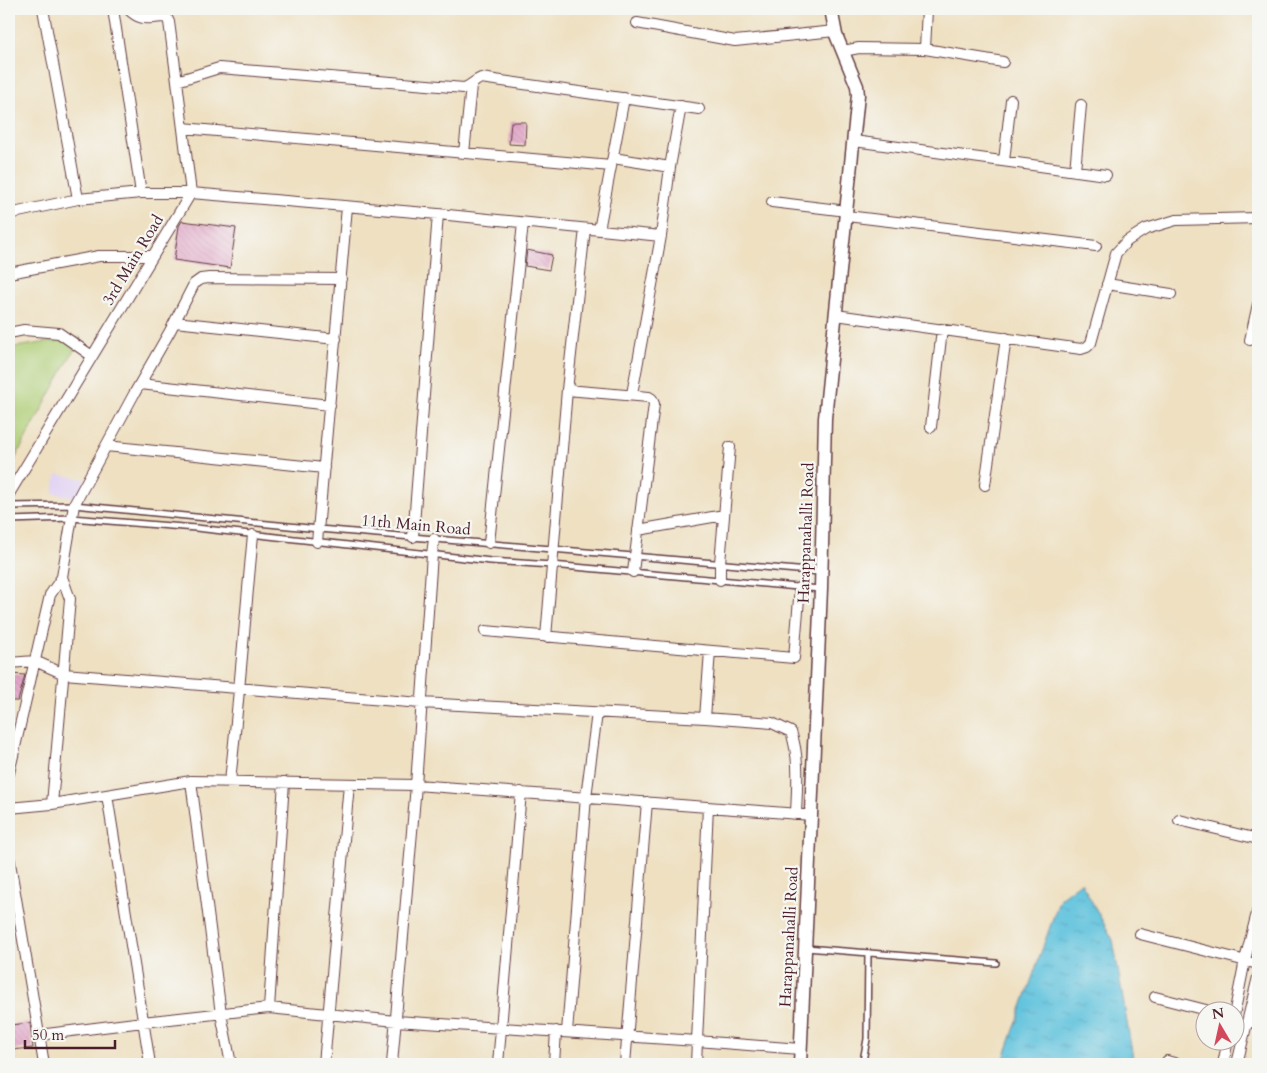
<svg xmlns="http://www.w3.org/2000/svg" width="1267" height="1073" font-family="Cardo,serif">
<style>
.built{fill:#e2d4f3}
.grass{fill:#adcd75;stroke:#7c7650}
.water{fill:url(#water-ripples);stroke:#547084}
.building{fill:url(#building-back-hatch)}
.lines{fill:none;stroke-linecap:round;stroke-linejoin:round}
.service-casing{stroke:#633c42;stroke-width:8}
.minor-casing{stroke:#633c42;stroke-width:12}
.tertiary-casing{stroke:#633c42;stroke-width:15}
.service{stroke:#fff;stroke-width:5}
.minor{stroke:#fff;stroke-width:10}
.tertiary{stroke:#fff;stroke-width:12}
.labels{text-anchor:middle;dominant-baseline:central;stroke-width:4.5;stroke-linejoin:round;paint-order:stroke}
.street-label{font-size:16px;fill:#4a1f2b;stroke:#f6f6f2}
</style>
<defs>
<pattern id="water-ripples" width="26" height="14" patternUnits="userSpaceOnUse" patternTransform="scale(1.25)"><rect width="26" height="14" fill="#5fc2dd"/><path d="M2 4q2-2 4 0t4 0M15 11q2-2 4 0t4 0" fill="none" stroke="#54a6be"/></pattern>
<pattern id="building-back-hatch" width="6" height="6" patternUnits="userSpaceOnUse" patternTransform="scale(1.25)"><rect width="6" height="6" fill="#e2a6c8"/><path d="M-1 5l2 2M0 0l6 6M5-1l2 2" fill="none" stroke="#c38eac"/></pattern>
</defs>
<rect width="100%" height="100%" fill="#f6f6f2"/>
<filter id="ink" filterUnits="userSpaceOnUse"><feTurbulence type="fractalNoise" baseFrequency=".02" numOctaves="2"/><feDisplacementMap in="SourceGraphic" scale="10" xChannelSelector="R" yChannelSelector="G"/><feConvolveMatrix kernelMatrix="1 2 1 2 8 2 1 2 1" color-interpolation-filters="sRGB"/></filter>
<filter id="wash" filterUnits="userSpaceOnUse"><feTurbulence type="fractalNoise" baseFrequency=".0096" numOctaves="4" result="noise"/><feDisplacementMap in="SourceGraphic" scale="20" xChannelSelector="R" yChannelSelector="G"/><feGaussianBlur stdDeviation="1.12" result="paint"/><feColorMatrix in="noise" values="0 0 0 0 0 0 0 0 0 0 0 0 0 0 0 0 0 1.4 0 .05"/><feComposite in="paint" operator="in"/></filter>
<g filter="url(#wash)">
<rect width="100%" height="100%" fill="#eee0c1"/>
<path class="built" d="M57 474 85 479 81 498 53 493Z"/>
<path class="grass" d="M81 337 9 470V348Z"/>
<path class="water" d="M1081 882 1113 940 1134 1064H1002L1060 898Z"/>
<g id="blocks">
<path class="building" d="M511 122H526L525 145 509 144Z
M182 221 236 228 230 268 174 260 179 226Z
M527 250 552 255 549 270 525 266Z
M9 674 25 675 18 701H9Z
M30 1023 33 1048 9 1050V1025Z"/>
</g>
</g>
<g filter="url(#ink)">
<use href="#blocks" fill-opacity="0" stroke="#633c42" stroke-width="1"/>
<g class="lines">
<g class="service-casing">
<path id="service" d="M9 506 74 505 319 529 820 572
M9 520 71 518 196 528 491 561 552 565 820 589
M806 948 996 963
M861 1064 863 1061 867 1039 868 953"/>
</g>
<g class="minor-casing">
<path id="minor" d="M43 9 78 199
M113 9 141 193
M637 23 735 41 835 31
M925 49 927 9
M843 51 859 48 925 49 1003 62
M177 81 219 68 464 88C471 86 474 81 481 78L699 109
M183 128 611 166
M854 141 1106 175
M464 153 471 86
M613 158 670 167
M1004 161 1011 100
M1075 171 1081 105
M772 202 847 211
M9 214 78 199 141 193H191L438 214 661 236
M847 216 1096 246
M599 230 624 98
M9 273 99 256H153
M1107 284 1171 294
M836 315 1081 349 1087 347 1091 343 1116 253 1127 241 1146 229 1176 220 1258 218
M175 322 336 339
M9 333 24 330 59 333 92 356
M1250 340 1258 304
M140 384 330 405
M567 390 649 397 652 399 654 404 633 572
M632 394 661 236 670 167 681 106
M931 427 942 329
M106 446 324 468
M985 485 1006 338
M9 494 191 193 177 81 169 22 167 18 164 17C147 18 141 22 128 9
M638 530 724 515
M413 537 438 214
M317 542 347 207
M489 543 523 223
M720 580V563L730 447
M485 631 794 658 800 587
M546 637 567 390 585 229
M9 663 35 661 64 674 421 703 705 718 772 723 791 732C800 758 797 786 796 814
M705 718 710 651
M9 773 50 595 62 577
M191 781 221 1014 231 1064
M230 781C239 699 245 617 253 535
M107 795 150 1064
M52 804 70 599 62 577 74 505 134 394 170 331 194 284 201 279 209 278 341 279
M708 807 697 1041 800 1049
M9 808 52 804 191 781 416 785 812 815
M1179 820 1258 839
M9 857 44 1064
M1140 934 1258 964
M1155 997 1206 1010
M269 1008 284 782
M1234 1015 1245 960 1258 909
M1248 1021 1258 1024
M567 1032 586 797 597 713
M39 1035 143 1022 269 1008 396 1021 697 1041 696 1064
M1167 1061 1178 1064
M324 1064 349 784
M392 1064 416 785 432 554 434 539
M498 1064 521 792
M554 1064 556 1031
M625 1064 647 802
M1223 1064 1228 1040
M1237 1064 1258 977"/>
</g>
<g class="tertiary-casing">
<path id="tertiary" d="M800 1064 821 589 825 418 858 95 857 86 836 35 831 9"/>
</g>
<use href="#service" class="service"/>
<use href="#minor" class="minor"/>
<use href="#tertiary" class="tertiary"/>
</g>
</g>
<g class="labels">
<g class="street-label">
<text transform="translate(133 260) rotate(-59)">3rd Main Road</text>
<text transform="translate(416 525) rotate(5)">11th Main Road</text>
<text transform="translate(806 533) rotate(-88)">Harappanahalli Road</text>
<text transform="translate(789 937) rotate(-87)">Harappanahalli Road</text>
</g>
</g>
<rect width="1267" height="1073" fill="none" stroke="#f6f6f2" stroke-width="30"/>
<g transform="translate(1220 1026) rotate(351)"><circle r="24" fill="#f6f6f2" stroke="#b1a0a2"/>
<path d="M0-4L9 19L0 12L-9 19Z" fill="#d1495b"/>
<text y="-8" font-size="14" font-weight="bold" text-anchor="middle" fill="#4a1f2b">N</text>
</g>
<path d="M25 1040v8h90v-8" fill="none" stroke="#4a1f2b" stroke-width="2.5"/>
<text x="32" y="1040" font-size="15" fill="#4a1f2b" stroke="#f6f6f2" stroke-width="4" paint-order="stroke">50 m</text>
</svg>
